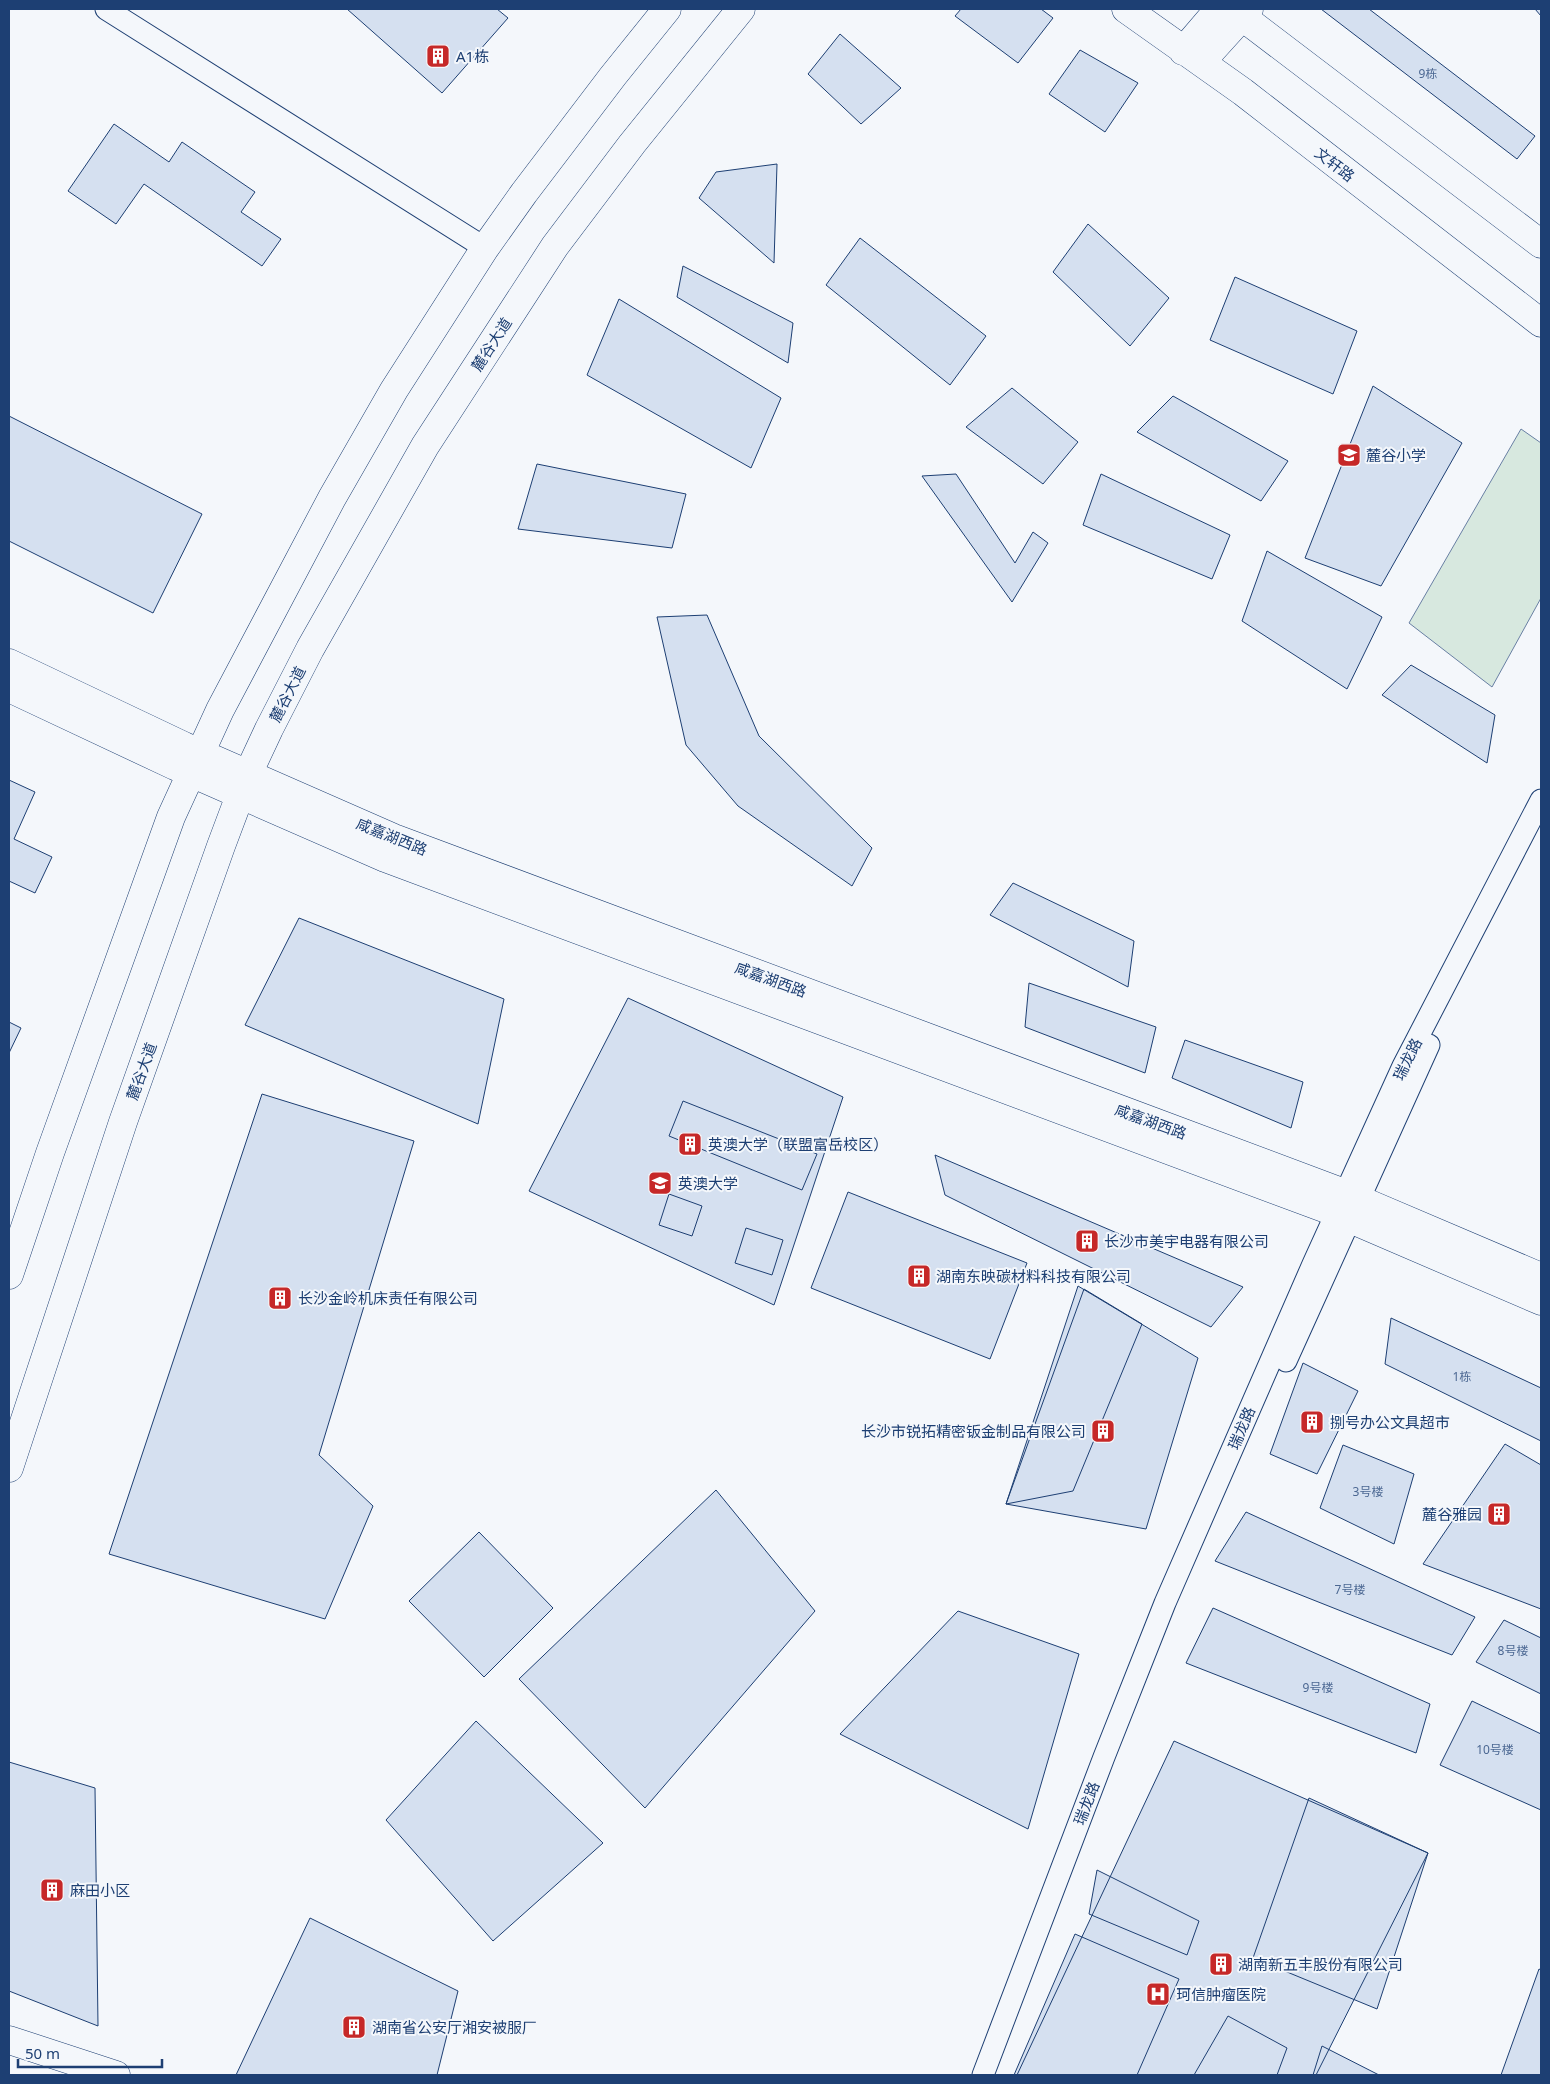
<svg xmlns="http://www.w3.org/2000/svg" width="1550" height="2084" font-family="'Noto Sans','Noto Sans SC',sans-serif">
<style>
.green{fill:#d7e8df;stroke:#687fa3}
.building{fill:#d5e0f0;stroke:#1d3f73}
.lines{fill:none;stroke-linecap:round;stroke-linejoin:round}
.minor-casing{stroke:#1d3f73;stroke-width:23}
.major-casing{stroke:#1d3f73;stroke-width:29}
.minor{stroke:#f4f7fb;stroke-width:21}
.major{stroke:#f4f7fb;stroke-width:28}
.labels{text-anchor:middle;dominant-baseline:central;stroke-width:4;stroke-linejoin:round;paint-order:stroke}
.number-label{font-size:12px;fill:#4b6792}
.poi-label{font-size:15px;fill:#1d3f73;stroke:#f4f7fb;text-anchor:start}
.street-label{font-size:15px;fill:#1d3f73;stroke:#f4f7fb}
</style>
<rect width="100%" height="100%" fill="#f4f7fb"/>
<path class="green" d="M1521 429 1541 443V598L1492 687 1409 623Z"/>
<path class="building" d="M347 9H497L508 18 442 93Z
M961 9H1041L1053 18 1018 63 955 16Z
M1321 9H1369L1535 136 1517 159Z
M1535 9H1541V16Z
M840 34 901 88 861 124 808 74Z
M1080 50 1138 83 1105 132 1049 94Z
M114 124 169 162 182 142 255 192 241 212 281 239 262 266 144 184 116 224 68 191Z
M777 164 774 263 699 198 716 172Z
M1088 224 1169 298 1130 346 1053 272Z
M860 238 986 336 950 385 826 285Z
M683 266 793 323 788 363 677 297Z
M1235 277 1357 331 1333 394 1210 340Z
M619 299 781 398 751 468 587 375Z
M1373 386 1462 443 1381 586 1305 558Z
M1012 388 1078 442 1043 484 966 427Z
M1173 396 1288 461 1261 501 1137 432Z
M9 416 202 514 153 613 9 541Z
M537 464 686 494 672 548 518 529Z
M956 474 1015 563 1033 532 1048 543 1012 602 922 476Z
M1101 474 1230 535 1212 579 1083 525Z
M1267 551 1382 617 1347 689 1242 621Z
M707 615 759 736 872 848 852 886 738 806 686 745 657 617Z
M1411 665 1495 715 1487 763 1382 695Z
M9 780 35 792 14 839 52 857 35 893 9 881Z
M1013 883 1134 941 1128 987 990 915Z
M299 918 504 999 478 1124 245 1025Z
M1029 983 1156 1027 1145 1073 1025 1027Z
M628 998 843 1097 774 1305 529 1191Z
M9 1022 21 1028 9 1053Z
M1185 1040 1303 1082 1291 1128 1172 1078Z
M262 1094 414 1141 319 1455 373 1506 325 1619 109 1554Z
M683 1101 817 1154 802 1190 669 1136Z
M935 1155 1243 1287 1211 1327 945 1195Z
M848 1192 1027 1263 990 1359 811 1288Z
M669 1194 702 1206 692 1236 659 1225Z
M746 1228 783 1240 772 1275 735 1263Z
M1078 1286 1198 1358 1146 1529 1006 1504Z
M1084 1289 1142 1324 1073 1491 1006 1504Z
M1391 1318 1541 1388V1441L1385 1364Z
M1303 1363 1358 1391 1317 1474 1270 1454Z
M1505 1444 1541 1465V1609L1423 1564Z
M1343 1445 1414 1474 1394 1544 1320 1508Z
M716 1490 815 1611 645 1808 519 1679Z
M1246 1512 1475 1617 1452 1655 1215 1561Z
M479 1532 553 1608 484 1677 409 1601Z
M1213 1608 1430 1704 1416 1753 1186 1663Z
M958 1611 1079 1654 1028 1829 840 1734Z
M1504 1620 1541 1638V1694L1476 1662Z
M1472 1701 1541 1734V1810L1440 1765Z
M476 1721 603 1843 493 1941 386 1820Z
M1174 1741 1428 1853 1316 2075H1017Z
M9 1762 95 1788 98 2026 9 1991Z
M1309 1798 1428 1853 1377 2009 1253 1958Z
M1097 1870 1199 1921 1187 1955 1089 1914Z
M310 1918 458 1991 437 2075H236Z
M1075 1934 1179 1979 1137 2075H1014Z
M1539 1969 1541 1970V2075H1501Z
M1228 2016 1287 2048 1277 2075H1194Z
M1322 2046 1379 2075H1313Z"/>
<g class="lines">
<g class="minor-casing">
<path id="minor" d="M106 9 485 248
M1286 1361 1429 1045
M983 2075 1104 1757 1165 1603 1313 1264 1403 1066 1541 800"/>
</g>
<g class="major-casing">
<path id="major" d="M1126 9 1243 92 1541 323
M1232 9 1541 244
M1183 51 1219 9
M1201 62 1249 9
M9 663 184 746 394 838 1339 1191 1541 1277
M9 688 175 766 385 858 1329 1210 1541 1301
M9 1275 50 1153 171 817 220 710 332 498 394 390 485 248 524 193 613 76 667 9
M9 1468 123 1122 221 846 248 774 269 729 310 649 425 446 555 246 632 144 741 9
M9 2040 116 2075"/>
</g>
<use href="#minor" class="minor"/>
<use href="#major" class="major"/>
</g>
<defs>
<g id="building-square" transform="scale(1.25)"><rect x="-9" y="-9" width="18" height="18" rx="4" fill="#c62828" stroke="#f4f7fb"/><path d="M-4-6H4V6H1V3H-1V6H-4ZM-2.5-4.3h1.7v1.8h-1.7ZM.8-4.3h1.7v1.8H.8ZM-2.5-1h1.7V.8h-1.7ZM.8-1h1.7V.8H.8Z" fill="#fff"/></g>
<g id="school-square" transform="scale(1.25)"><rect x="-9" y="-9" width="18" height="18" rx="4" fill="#c62828" stroke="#f4f7fb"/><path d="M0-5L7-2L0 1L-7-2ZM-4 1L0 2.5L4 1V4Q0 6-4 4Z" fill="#fff"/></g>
<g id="university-square" transform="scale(1.25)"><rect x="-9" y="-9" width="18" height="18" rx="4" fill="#c62828" stroke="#f4f7fb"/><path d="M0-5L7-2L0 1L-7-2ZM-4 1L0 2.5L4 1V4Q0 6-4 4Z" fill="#fff"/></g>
<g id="hospital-square" transform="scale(1.25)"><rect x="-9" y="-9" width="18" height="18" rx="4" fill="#c62828" stroke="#f4f7fb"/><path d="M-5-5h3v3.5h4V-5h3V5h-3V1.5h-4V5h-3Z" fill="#fff"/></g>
</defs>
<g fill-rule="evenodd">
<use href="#building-square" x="438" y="56"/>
<use href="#school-square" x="1349" y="455"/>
<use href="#building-square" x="690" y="1144"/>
<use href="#university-square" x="660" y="1183"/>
<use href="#building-square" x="1087" y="1241"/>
<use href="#building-square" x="919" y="1276"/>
<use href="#building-square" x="280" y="1298"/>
<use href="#building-square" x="1312" y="1422"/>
<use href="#building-square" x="1103" y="1431"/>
<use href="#building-square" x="1499" y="1514"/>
<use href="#building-square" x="52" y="1890"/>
<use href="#building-square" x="1221" y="1964"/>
<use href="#hospital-square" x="1158" y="1994"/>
<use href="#building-square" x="354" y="2027"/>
</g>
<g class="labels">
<g class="number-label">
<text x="1428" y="73">9栋</text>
<text x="1462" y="1376">1栋</text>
<text x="1368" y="1491">3号楼</text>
<text x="1350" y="1589">7号楼</text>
<text x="1513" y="1650">8号楼</text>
<text x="1318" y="1687">9号楼</text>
<text x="1495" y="1749">10号楼</text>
</g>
<g class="poi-label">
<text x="456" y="56">A1栋</text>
<text x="1366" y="455">麓谷小学</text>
<text x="708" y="1144">英澳大学（联盟富岳校区）</text>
<text x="678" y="1183">英澳大学</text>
<text x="1104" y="1241">长沙市美宇电器有限公司</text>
<text x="936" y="1276">湖南东映碳材料科技有限公司</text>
<text x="298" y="1298">长沙金岭机床责任有限公司</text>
<text x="1330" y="1422">捌号办公文具超市</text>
<text x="1086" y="1431" text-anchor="end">长沙市锐拓精密钣金制品有限公司</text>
<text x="1482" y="1514" text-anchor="end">麓谷雅园</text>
<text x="70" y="1890">麻田小区</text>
<text x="1238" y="1964">湖南新五丰股份有限公司</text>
<text x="1176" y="1994">珂信肿瘤医院</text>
<text x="372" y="2027">湖南省公安厅湘安被服厂</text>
</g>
<g class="street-label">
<text transform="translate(1335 164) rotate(38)">文轩路</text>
<text transform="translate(491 344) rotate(-57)">麓谷大道</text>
<text transform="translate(287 694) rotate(-63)">麓谷大道</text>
<text transform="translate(392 836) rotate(22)">咸嘉湖西路</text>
<text transform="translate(771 979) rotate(20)">咸嘉湖西路</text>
<text transform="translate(1407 1059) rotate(-64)">瑞龙路</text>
<text transform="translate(141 1071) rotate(-70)">麓谷大道</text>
<text transform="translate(1151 1121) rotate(20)">咸嘉湖西路</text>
<text transform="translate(1241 1428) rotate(-67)">瑞龙路</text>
<text transform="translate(1086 1803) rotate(-69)">瑞龙路</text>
</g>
</g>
<rect width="1550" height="2084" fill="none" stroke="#1d3f73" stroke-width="20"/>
<path d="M18 2059v8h144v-8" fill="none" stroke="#1d3f73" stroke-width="2.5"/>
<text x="25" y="2059" font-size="15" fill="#1d3f73" stroke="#f4f7fb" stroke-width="4" paint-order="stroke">50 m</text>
</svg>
